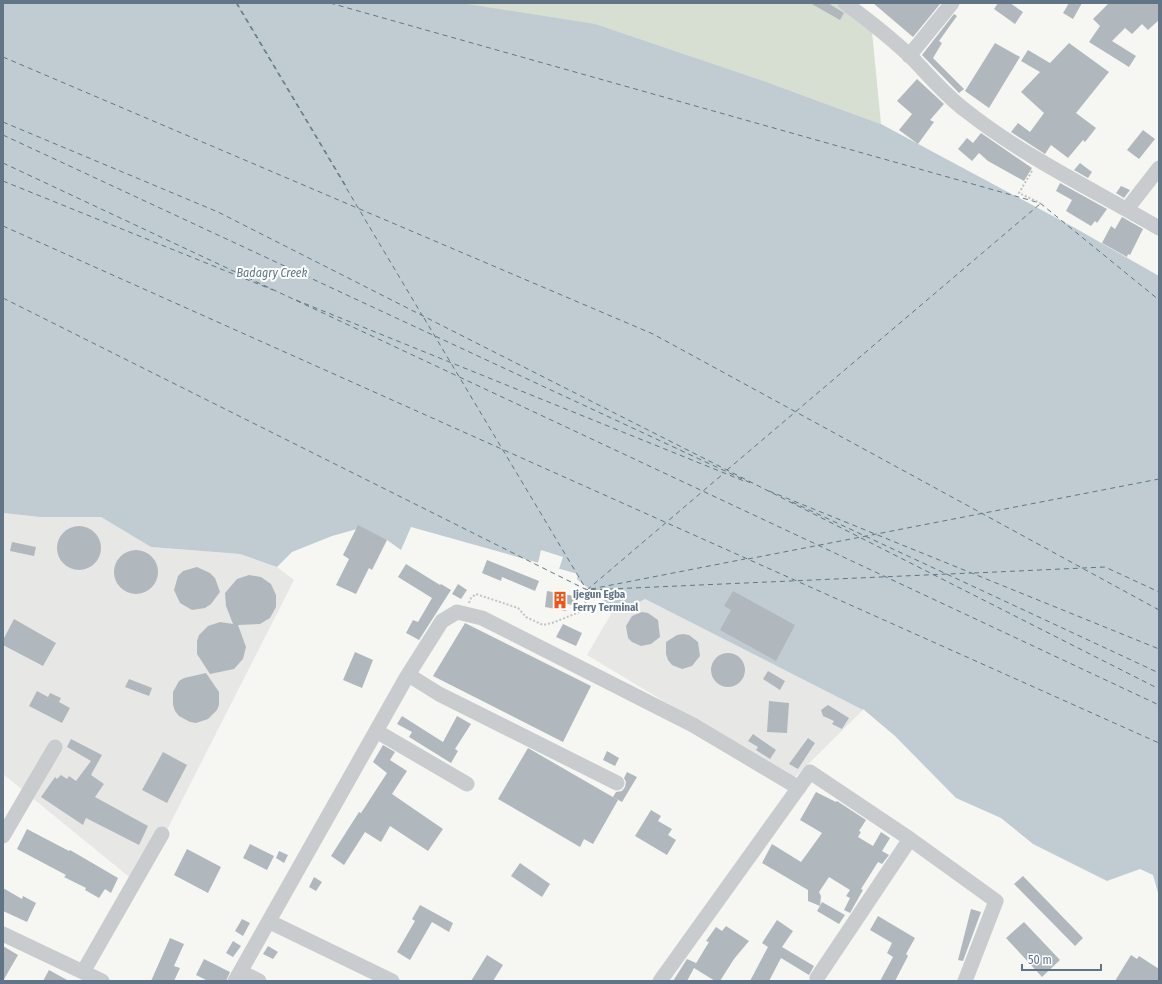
<svg xmlns="http://www.w3.org/2000/svg" width="1162" height="984" font-family="'Fira Sans Condensed',sans-serif">
<style>
.built{fill:#e7e8e6}
.green{fill:#d7dfd3}
.water{fill:#c1ccd2}
.pier{fill:#f6f7f2}
.lines{fill:none;stroke-linecap:round;stroke-linejoin:round}
.ferry{stroke:#5e7783;stroke-width:1;stroke-dasharray:5 4;stroke-linecap:butt}
.building{fill:#b0b8bd}
.path{stroke:#c1c3c5;stroke-width:2;stroke-dasharray:2 2;stroke-linecap:butt}
.minor{stroke:#c8cccf;stroke-width:15}
.labels{text-anchor:middle;dominant-baseline:central;stroke-width:4;stroke-linejoin:round;paint-order:stroke}
.poi-label{font-size:11px;font-weight:bold;fill:#627587;stroke:#fff;text-anchor:start}
.water-label{font-size:12px;font-style:italic;fill:#5e7783;stroke:#fff}
</style>
<rect width="100%" height="100%" fill="#f6f7f2"/>
<path class="built" d="M3 513 40 517H101L151 547 240 554 277 567 294 580 139 885 3 774Z
M645 599 863 710 793 779 587 655 614 609 631 607Z"/>
<path class="green" d="M461 3H849L871 21 881 124 772 84Z"/>
<path class="water" d="M3 3H461L595 24 772 84 881 124 1075 228 1159 276V896L1153 875 1140 869 1107 881 1033 844 1001 818 956 798 895 736 863 709V710L645 599 631 607 614 609 577 579 578 574 411 527 401 550 387 540 357 529 332 536 292 552 277 567 240 554 151 547 101 517H40L3 513Z"/>
<path class="pier" d="M541 550 563 557 559 569 538 563Z"/>
<g class="lines">
<path class="ferry" d="M236 3 422 315
M237 3 346 186
M330 3 1040 203 1159 300
M3 57 653 334 1159 610
M3 122 218 212 1159 689
M3 135 753 484
M3 163 1159 705
M3 181 273 290
M3 226 1159 743
M3 298 587 590 971 573
M296 300 744 481
M424 318 586 589
M727 470 1040 204
M769 491 1159 649
M792 502 1159 673
M748 559 1159 479
M974 573 1105 567 1159 592
M591 589 745 559
M587 590 723 474"/>
</g>
<path class="building" d="M810 3H828L844 13 840 20Z
M873 3H939L940 4 913 37Z
M998 3H1010L1023 12 1015 24 994 9Z
M1069 3H1082L1073 19 1063 13Z
M1109 3H1159V20L1148 30 1142 24 1132 34 1125 28 1112 41 1136 56 1129 67 1089 42 1100 26 1093 19Z
M954 14 957 16 939 41 942 43 933 58 964 89 959 93 922 55Z
M995 43 1020 57 989 108 965 91Z
M1069 43 1109 72 1076 113 1096 128 1085 142 1083 140 1068 158 1051 145 1045 154 1011 132 1018 123 1030 132 1044 113 1021 92 1040 72 1021 61 1028 50 1050 63Z
M917 79 944 104 930 120 934 122 918 144 899 130 912 114 897 101Z
M1143 130 1155 139 1139 159 1127 150Z
M981 133 1032 168 1024 181 988 161 979 153 972 161 958 149 967 138 973 143Z
M1080 163 1092 172 1088 178 1074 170Z
M1060 183 1107 209 1097 223 1095 221 1091 226 1066 211 1072 200 1056 191Z
M1121 186 1130 190 1124 198 1116 193Z
M1122 217 1143 229 1130 255 1128 254 1127 257 1102 243 1111 226 1115 229Z
M358 525 387 540 372 570 369 568 356 594 336 585 349 559 343 555Z
M57 548a22 22 0 1 1 44 0a22 22 0 1 1-44 0Z
M12 542 36 547 34 556 10 551Z
M114 572a22 22 0 1 1 44 0a22 22 0 1 1-44 0Z
M487 560 539 581 535 591 502 577 501 581 482 573Z
M406 564 440 585 441 584 451 590 419 640 406 633 413 620 418 622 432 598 398 577Z
M197 567 210 573 215 578 220 592 211 604 205 608 192 610 180 603 174 590 178 576 183 571Z
M249 575 261 577 271 584 276 595V607L270 618 260 624 238 625 246 647 243 659 234 669 210 674 197 654V641L199 635 208 626 220 622 233 624 226 606 225 593 237 579Z
M458 584 467 590 461 599 452 594Z
M547 591 574 596 573 605 567 604 566 611 545 607Z
M733 591 795 625 776 661 720 630 731 610 724 606Z
M642 612 648 613 658 620 660 637 651 644 641 646 632 642 628 638 626 626 632 616Z
M14 619 56 643 43 666 3 645V640Z
M465 623 591 686 563 742 433 676Z
M563 624 582 633 576 646 556 637Z
M683 634 689 635 698 642 700 656 692 666 682 669 672 665 668 660 666 654V642L677 635Z
M355 652 373 660 362 688 343 680Z
M711 670a17 17 0 1 1 34 0a17 17 0 1 1-34 0Z
M768 671 785 681 780 690 763 679Z
M206 673 219 692V705L217 710 208 719 196 723 190 722 179 716 175 711 173 705V692L179 681 184 678Z
M129 679 152 688 149 696 125 687Z
M37 691 48 697 50 693 61 698 59 702 70 708 62 723 29 706Z
M769 701 789 703 787 733 767 732Z
M828 705 849 718 842 729 832 724 834 721 823 716 821 710Z
M402 716 443 742 457 716 471 724 455 749 458 751 451 763 409 737 412 732 397 724Z
M753 734 776 750 770 759 756 750 758 747 748 741Z
M808 738 815 743 798 769 789 764Z
M71 739 102 755 91 775 104 784 95 797 148 826 139 845 86 818 83 825 41 797 55 777 57 779 61 775 67 779 69 776 76 781 91 761 67 747Z
M383 745 395 752 390 760 407 771 392 794 443 829 428 851 390 826 381 842 365 832 344 865 331 856 359 812 361 813 387 773 373 762Z
M528 748 618 800 593 844 584 839 580 847 498 799Z
M607 751 619 758 615 766 603 760Z
M163 752 187 765 167 803 142 790Z
M627 772 637 777 622 802 613 797 616 792 622 791 625 787 626 782 624 778Z
M816 792 836 802 837 801 866 820 859 831 861 832 858 837 873 846 881 832 890 838 882 851 889 855 882 864 878 862 861 889 863 890 850 913 844 910 850 898 846 896 850 890 829 877 819 892 821 896 820 906 822 902 845 915 839 924 817 911 820 906 808 901V890L762 863 772 844 801 862 822 833 800 820Z
M651 810 661 816 658 821 672 829 668 835 676 840 667 855 635 836Z
M27 829 69 851 70 850 118 878 111 893 105 889 99 898 85 890 86 888 64 877 66 875 17 849Z
M250 844 274 856 267 870 243 858Z
M187 849 221 867 208 893 174 875Z
M279 851 288 855 284 863 276 858Z
M520 863 550 884 542 897 511 876Z
M1023 876 1083 938 1075 946 1014 884Z
M314 877 322 882 316 891 309 887Z
M3 888 22 899 23 896 36 903 27 922 3 911Z
M420 905 453 923 449 932 432 922 410 960 397 952 415 921 412 919Z
M971 909 981 912 963 961 958 960Z
M878 916 915 938 906 954 908 956 895 981H880L893 957 887 953 892 943 870 930Z
M242 919 250 923 243 936 235 931Z
M777 920 793 931 782 947 814 966 809 975 781 958 769 981H750L768 947 762 943Z
M1024 922 1060 960 1042 977 1006 938Z
M726 926 749 941 734 959 720 981H715L694 968 687 981H673L687 959 696 963 695 965 709 942 706 941 716 927 722 931Z
M170 938 184 944 174 966 180 968 174 981H151Z
M233 941 241 946 233 957 226 953Z
M3 946 18 955 3 981Z
M268 946 278 952 273 959 263 954Z
M487 955 503 965 493 981H471Z
M1131 955 1137 959 1139 956 1159 969V981H1115Z
M204 959 230 972 226 981H208L196 975Z
M49 970 69 981H43Z"/>
<g class="lines">
<path class="path" d="M1032 171 1019 193 1040 203
M469 603 471 598 476 594 518 608 526 617 543 625 552 623 587 609 585 600 587 590"/>
<path class="minor" d="M845 3C868 20 890 37 911 57 928 74 945 95 965 110 1024 157 1094 190 1159 228
M909 56 952 3
M1127 209 1159 168
M415 679 439 694 617 783
M383 735 467 784
M3 836 55 747
M270 922 392 981
M3 934 102 981
M83 972 162 834
M249 976 259 981
M817 978 910 839
M235 981 406 678 442 621 457 612 482 618 693 725 799 788
M660 981 810 772 910 839 996 901 965 981"/>
</g>
<defs>
<g id="building-bare" transform="scale(1.38)"><path d="M-4-6H4V6H1V3H-1V6H-4ZM-2.5-4.3h1.7v1.8h-1.7ZM.8-4.3h1.7v1.8H.8ZM-2.5-1h1.7V.8h-1.7ZM.8-1h1.7V.8H.8Z" fill="#f45315" stroke="#fff" stroke-width="2.5" paint-order="stroke"/></g>
</defs>
<g fill-rule="evenodd">
<use href="#building-bare" x="560" y="600"/>
</g>
<g class="labels">
<g class="poi-label">
<text x="573" y="594">Ijegun Egba<tspan x="573" dy="13">Ferry Terminal</tspan></text>
</g>
<g class="water-label">
<text x="272" y="273">Badagry Creek</text>
</g>
</g>
<rect width="1162" height="984" fill="none" stroke="#627587" stroke-width="8"/>
<path d="M1022 964v6h79v-6" fill="none" stroke="#627587" stroke-width="2"/>
<text x="1028" y="964" font-size="12" fill="#627587" stroke="#ffffff" stroke-width="3" paint-order="stroke">50 m</text>
</svg>
